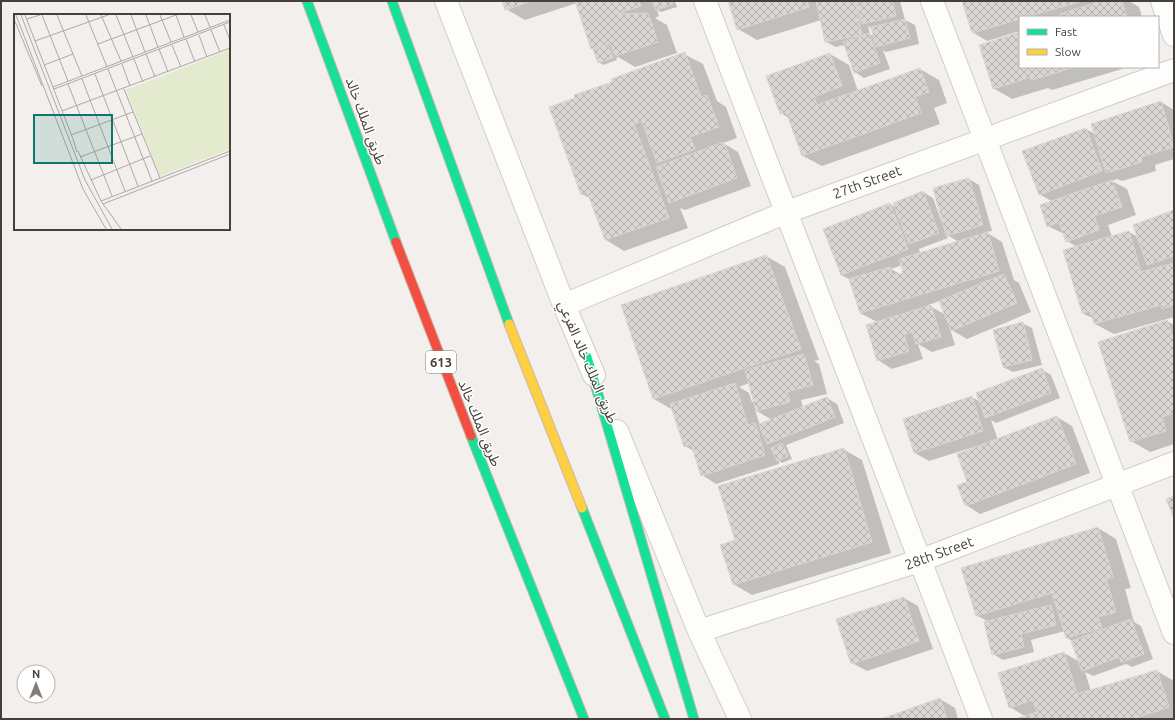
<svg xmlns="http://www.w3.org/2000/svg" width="1175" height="720" font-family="Ubuntu,'Noto Sans Arabic',sans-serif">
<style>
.shadow{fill:#0003;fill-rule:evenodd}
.building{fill:url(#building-cross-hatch);stroke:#dad6d2}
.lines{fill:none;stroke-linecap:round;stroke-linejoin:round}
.street-casing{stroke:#d0cdca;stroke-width:24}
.fast-casing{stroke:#c8b8a9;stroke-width:11}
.slow-casing{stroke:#c8b8a9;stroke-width:11}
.jam-casing{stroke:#c8b8a9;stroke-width:11}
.street{stroke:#fdfdfc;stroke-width:22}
.fast{stroke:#16e098;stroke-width:9}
.slow{stroke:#ffcf43;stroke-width:9}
.jam{stroke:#f24e42;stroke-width:9}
.labels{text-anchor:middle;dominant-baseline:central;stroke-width:3;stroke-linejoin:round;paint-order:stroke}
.shield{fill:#fff;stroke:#7f7974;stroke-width:1}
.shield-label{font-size:13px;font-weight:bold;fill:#483f38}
.street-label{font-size:14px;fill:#483f38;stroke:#fff}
.inset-road{fill:none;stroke:#aea9a4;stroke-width:1}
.view{fill:#0f766e;fill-opacity:0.15;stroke:#0f766e;stroke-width:2}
.inset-edge{fill:none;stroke:#483f38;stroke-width:2}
</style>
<defs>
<pattern id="building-cross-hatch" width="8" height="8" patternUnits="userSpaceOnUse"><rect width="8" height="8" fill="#dad6d3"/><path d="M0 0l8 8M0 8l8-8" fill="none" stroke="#b3afac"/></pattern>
</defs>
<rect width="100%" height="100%" fill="#f2efec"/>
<path class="shadow" d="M503 1H679L675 2 677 7 661 12 657 10 659 16 655 18 667 25 677 53 635 67 618 57 616 58 617 60 603 65 599 62 594 50 592 49 577 3 525 20 506 9Z
M729 1H900L905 20 915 25 919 44 886 52 883 50 890 69 864 78 855 72 845 45 836 47 826 42 821 20 757 40 738 29ZM868 26 872 29 874 37 870 34Z
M963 1H1129L1139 7 1142 17H1020V31L987 41 972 32Z
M1020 33V67H1121L1122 69 1052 90 1048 88 1012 99 993 88Z
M684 54 703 64 717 101 726 107 737 138 723 143 738 152 751 186 685 210 680 208 688 228 624 251 606 240 591 199 582 194 576 99Z
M830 54 849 65 858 91 920 69 939 80 947 103 934 108 940 124 822 166 803 156 790 119 781 113Z
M1161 102 1174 110V159L1155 165 1156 171 1122 181 1117 179 1112 181 1127 189 1136 215 1108 225 1112 237 1129 232 1138 237 1174 211V317L1114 334 1095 324 1094 319 1082 313 1077 247 1067 241 1064 234 1048 226 1053 202 1039 194 1086 129 1095 134Z
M969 179 979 185 992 231 986 232 1002 242 1014 280 1019 283 1031 312 967 339 950 329 955 345 932 352 918 344 923 359 892 369 878 360 877 322 860 313 851 280 841 275 890 204 896 208 923 192 933 198 941 220ZM947 235 959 242 920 253 919 249 948 238ZM902 265 904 273 900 274 891 269ZM940 301 946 315 928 305Z
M766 256 785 267 819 360 814 361 819 364 827 394 801 400 803 407 827 398 837 404 844 423 786 445 792 459 782 463 779 461V464L716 484 702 475 695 452 685 446 673 410 654 399ZM749 383 754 401 752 402 749 393 739 387ZM755 410 772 420 760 425Z
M1167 321 1174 325V444L1150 452 1131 441Z
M1022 323 1032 328 1042 365 1013 372 1003 367Z
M1041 369 1051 375 1060 398 996 423 991 420 998 440 1057 417 1072 426 1090 473 980 514 966 505 968 483 977 446 929 461 915 453 972 397 980 402Z
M843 449 862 460 891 553 752 595 733 584 736 541Z
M1098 528 1116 539 1131 588 1125 589 1134 622 1141 626 1153 659 1132 667 1126 664 1093 676 1085 672 1091 691 1157 671 1174 681V719H1019L1026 717 1010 707 1064 653 1080 662 1072 641 1067 638 1065 631 1031 640 1034 652 1003 660 993 654 989 622 976 615Z
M904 598 918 606 933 649 867 671 852 663Z
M940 699 955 708 958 719H884Z"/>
<path class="building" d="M502 1H532L505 10Z
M575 1H639L641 6 616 14 648 13 658 42 615 56 610 43 591 49Z
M652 1H672L673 4 656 10Z
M728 1H807L809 7 737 30Z
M816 1H855L862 35 825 42Z
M856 1H892L896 16 862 24Z
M962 1H1078L1079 2 1026 17H1020V19L972 33Z
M1101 1H1122L1127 17H1061L1060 14Z
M905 19 910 38 876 47 871 27Z
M1020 32V67H1075L1032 80 1031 77 993 89 979 45Z
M869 33 880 63 854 73 843 42Z
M608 45 613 58 598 63 593 50Z
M685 52 701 97 707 95 719 127 690 137 695 149 657 163 642 121 634 124 669 218 605 240 587 192 581 195 549 107 575 98 574 95 612 82 611 79Z
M830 53 842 86 814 97 817 105 920 68 929 92 915 97 921 113 802 156 786 112 780 114 766 76Z
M1161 101 1174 147 1141 157 1142 162 1106 173 1091 124Z
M1086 128 1102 171 1039 195 1022 151Z
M724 142 737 178 669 203 656 167Z
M969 178 983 225 946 236 933 188Z
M1112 180 1122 207 1094 216 1099 230 1066 242 1059 222 1047 227 1040 205Z
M923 191 939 233 909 244 893 203Z
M890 203 908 249 841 275 823 229Z
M1174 210V256L1147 265 1133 225Z
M1129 231 1141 272 1174 263V259V305L1162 309 1161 305 1094 324 1090 311 1082 313 1063 250Z
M988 232 999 271 860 313 849 279 890 267 892 275 903 273 899 259Z
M766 255 801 349 653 399 621 305Z
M1004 274 1017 303 951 331 939 301Z
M931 305 941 337 916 344 913 332 904 334 909 351 877 361 866 325Z
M1167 320 1174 341V413L1162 417 1166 431 1130 442 1098 342Z
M1023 322 1032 360 1003 367 993 330Z
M804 354 813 385 787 392 790 402 756 411 745 370Z
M1042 368 1051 393 985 418 976 393Z
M735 383 748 425 755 423 765 455 701 476 691 444 684 447 670 404Z
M972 396 983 431 914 453 903 419Z
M827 397 835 417 767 444 759 424Z
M1057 416 1076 464 965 506 957 485 967 482 957 454Z
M782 443 788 456 777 461 771 448Z
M844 448 872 542 733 585 720 545 735 540 718 486Z
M1174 496V518L1166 499Z
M1098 527 1113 577 1106 579 1116 612 1098 617 1102 628 1066 638 1052 593 976 616 961 568Z
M904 597 919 641 851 664 836 619Z
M1051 605 1056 625 1021 634 1024 647 992 655 984 622Z
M1131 619 1144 654 1121 662 1119 657 1082 671 1071 641Z
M1064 652 1077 694 1157 670 1169 707 1132 719H1015L1037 712 1033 700 1009 708 998 673Z
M940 698 947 719H881Z"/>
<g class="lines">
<g class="street-casing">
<path id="street" d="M446 1 564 305 594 375
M705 1 981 719
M932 1 1174 633
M1162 1 1174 35
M564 305 787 212 1174 70
M617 431 699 631 740 719
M699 631 919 561 1174 463"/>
</g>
<g class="fast-casing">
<path id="fast" d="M307 1 396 242
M392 1 509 324
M587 357 694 719
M471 436 584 719
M582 508 665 719"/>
</g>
<g class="slow-casing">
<path id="slow" d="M509 324 582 508"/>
</g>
<g class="jam-casing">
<path id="jam" d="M396 242 471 436"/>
</g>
<use href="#street" class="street"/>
<use href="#fast" class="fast"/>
<use href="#slow" class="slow"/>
<use href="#jam" class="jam"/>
</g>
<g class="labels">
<rect class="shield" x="426" y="351" width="30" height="22" rx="3"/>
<g class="shield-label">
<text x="441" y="362">613</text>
</g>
<g class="street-label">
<text transform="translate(366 121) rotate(70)">طريق الملك خالد</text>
<text transform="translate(867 182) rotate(-20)">27th Street</text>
<text transform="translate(588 362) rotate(67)">طريق الملك خالد الفرعي</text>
<text transform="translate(480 423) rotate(68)">طريق الملك خالد</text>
<text transform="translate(939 553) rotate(-20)">28th Street</text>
</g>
</g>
<g transform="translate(14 14)">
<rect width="216" height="216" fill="#f2efec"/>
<path d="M216 36V135L146 162 112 76Z" fill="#e3eace"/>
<path class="inset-road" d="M2 1 69 175 92 215M7 1 71 166 98 215M11 1 59 125M28 1 54 67M43 1 68 62M72 1 93 53M87 1 107 47M102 1 119 43M117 1 131 38M132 1 144 33M146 1 157 28M162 1 170 23M177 1 184 18M191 1 196 13M0 5 28 72M13 5 26 1M210 11 216 26M197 16 206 38M185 21 193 43M172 25 181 48M21 27 94 1M84 30 162 1M158 31 167 53M145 35 154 58M132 40 141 63M120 45 129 68M108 50 116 72M30 51 59 40M94 55 138 167M81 60 124 172M68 65 111 177M54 70 98 182M39 73 216 6M40 75 216 8M110 75 146 164M48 97 216 34M57 121 119 98M59 125 63 138M64 137 87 187 107 215M66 143 128 120M77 166 136 142M87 187 216 137M89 190 216 140"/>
<path class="view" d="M20 101H98V149H20Z"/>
<rect width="216" height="216" class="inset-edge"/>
</g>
<rect width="1175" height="720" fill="none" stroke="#483f38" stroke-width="4"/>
<rect x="1019" y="16" width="140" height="52" fill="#ffffff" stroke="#b6b2af"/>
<rect x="1027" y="29" width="20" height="6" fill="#16e098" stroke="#b6b2af"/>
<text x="1055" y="36" font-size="12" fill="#483f38">Fast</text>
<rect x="1027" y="49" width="20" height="6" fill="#ffcf43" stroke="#b6b2af"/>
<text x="1055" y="56" font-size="12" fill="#483f38">Slow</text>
<g transform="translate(36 684)"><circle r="19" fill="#ffffff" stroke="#b6b2af"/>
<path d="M0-3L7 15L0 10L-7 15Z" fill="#847d77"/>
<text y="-6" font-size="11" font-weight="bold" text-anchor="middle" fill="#483f38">N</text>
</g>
</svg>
